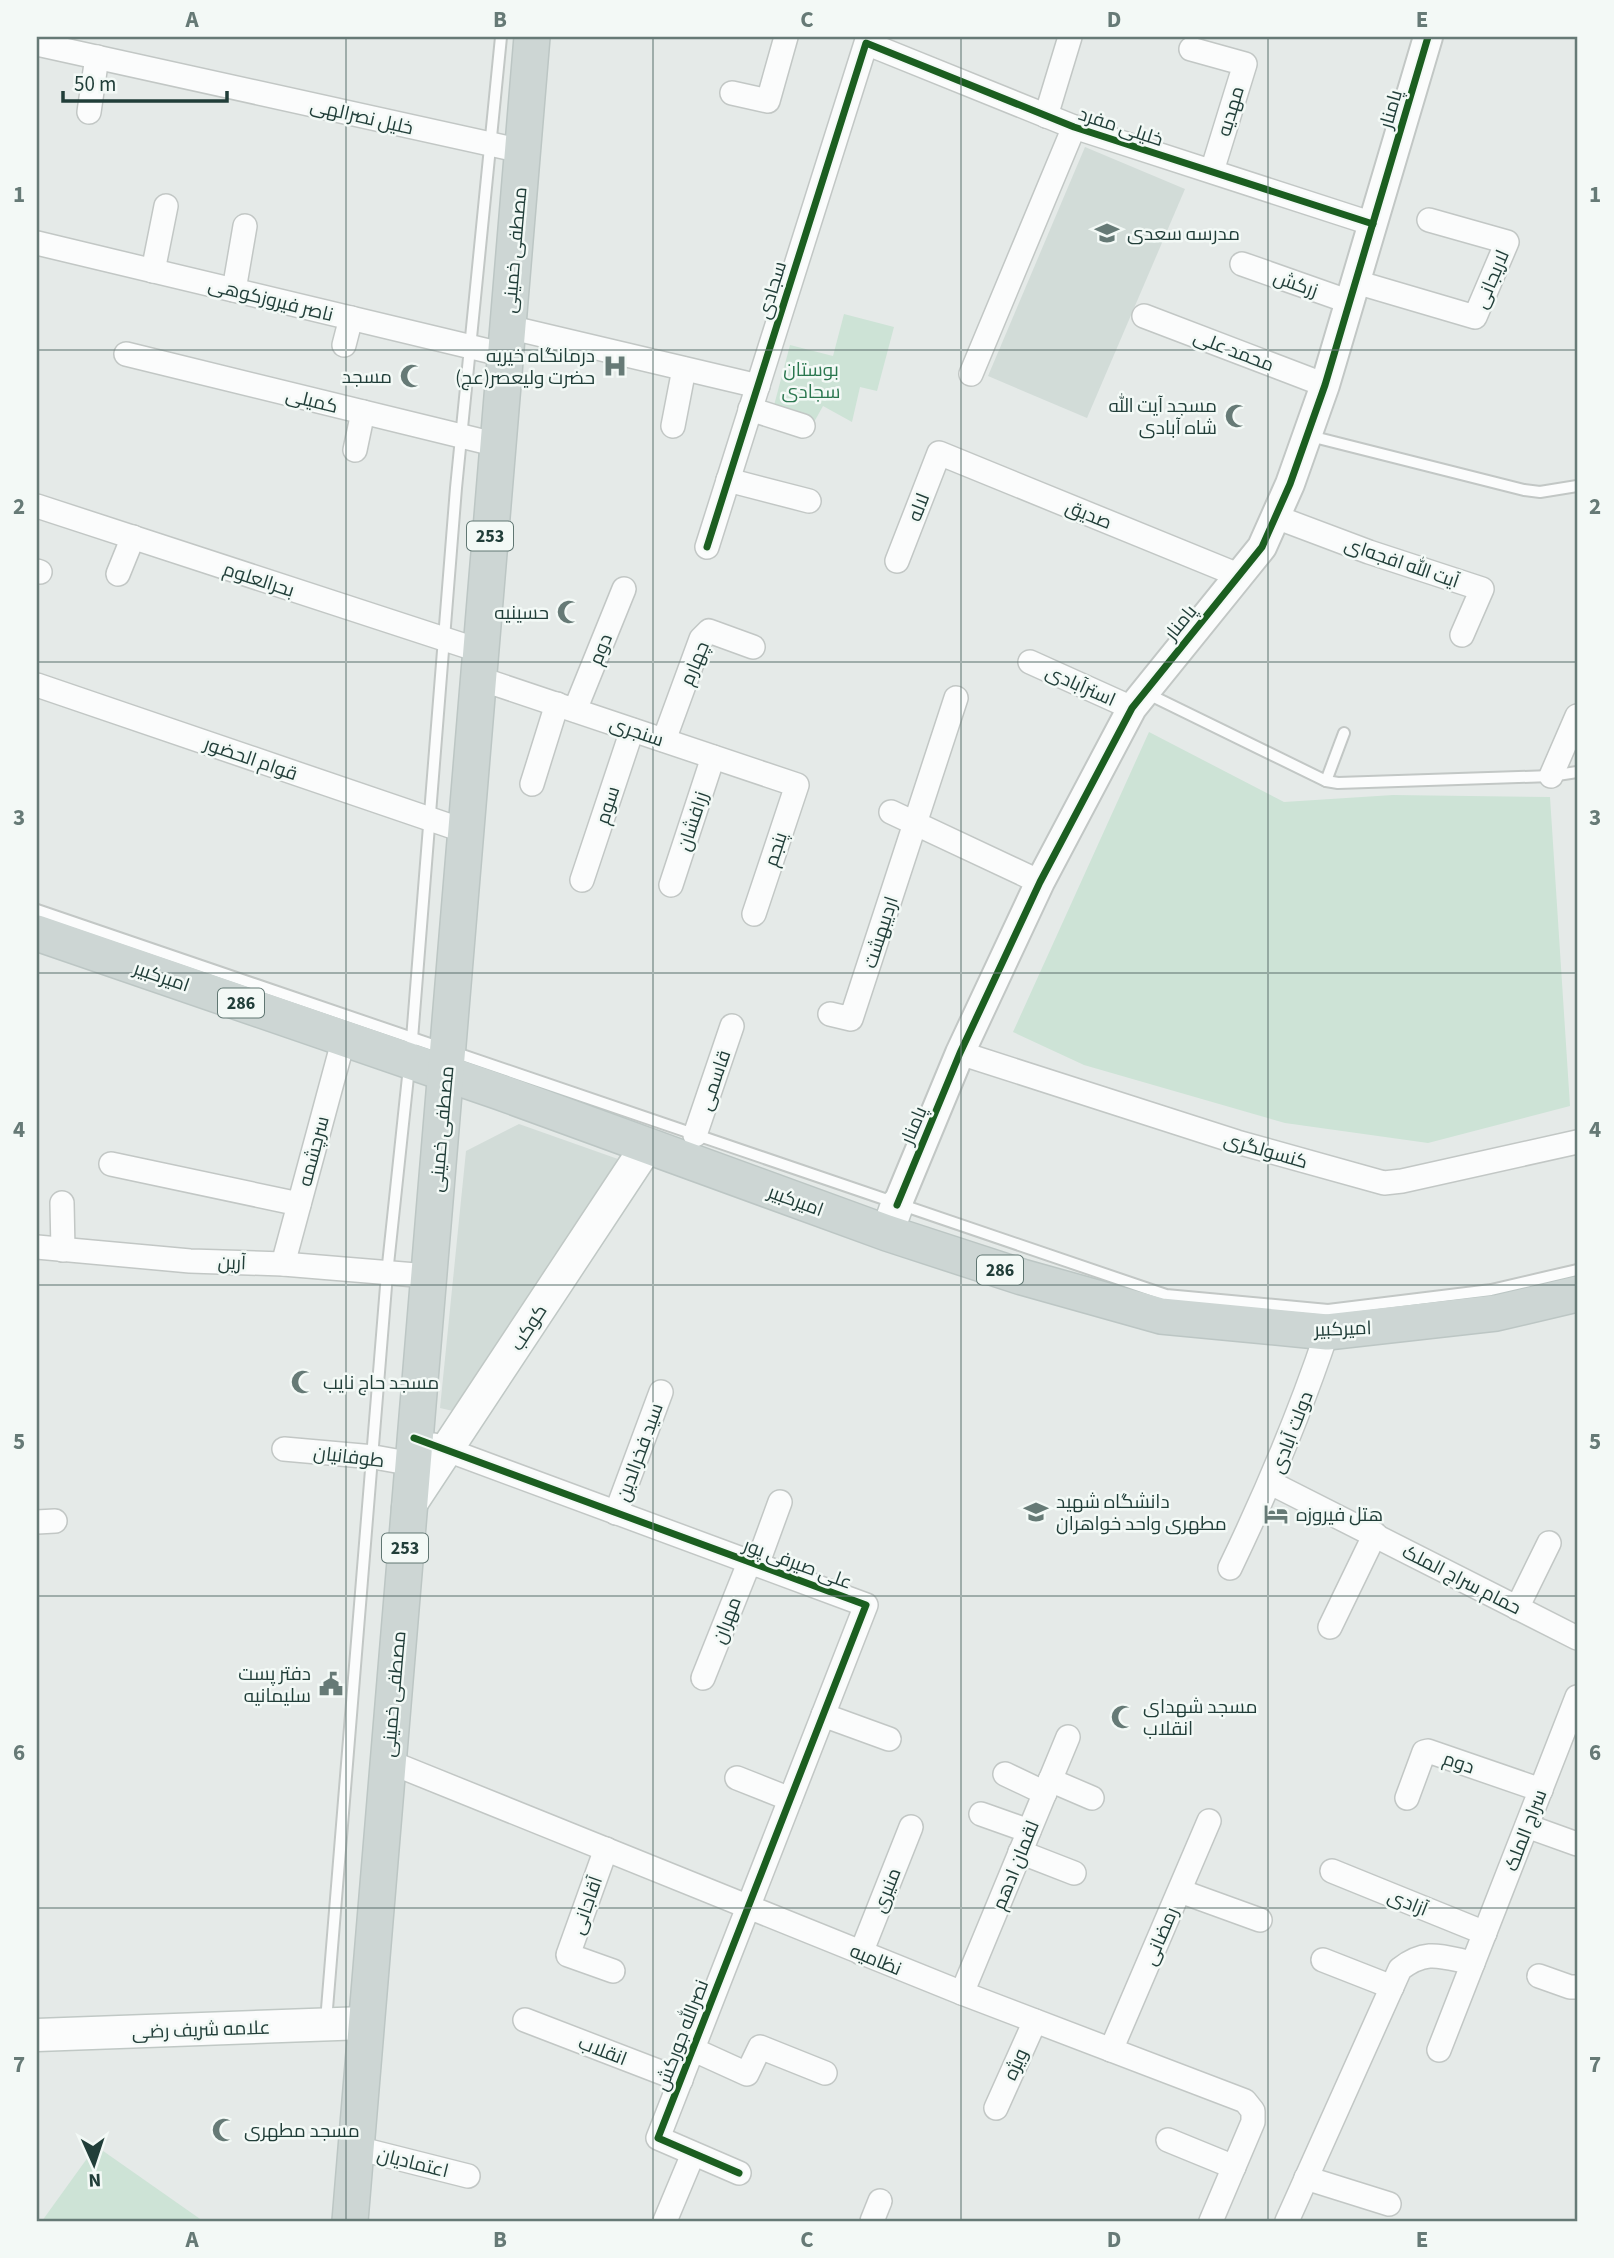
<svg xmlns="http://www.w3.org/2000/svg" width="1614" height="2258" viewBox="0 0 1614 2258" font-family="'Source Sans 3',Cairo,sans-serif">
<rect width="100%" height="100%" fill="#e5eae8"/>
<g fill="#d2dcd8">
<polygon points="1085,147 1185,189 1087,418 988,376"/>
<polygon points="519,1124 618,1159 453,1411 440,1408 466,1151"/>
</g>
<g fill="#cde3d6">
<polygon points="844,314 894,327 877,391 860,387 852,422 823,406 813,424 772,413 790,345 833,356"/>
<polygon points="1149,732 1284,802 1393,795 1550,797 1570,1106 1428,1143 1285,1123 1084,1065 1013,1032"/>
<polygon points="96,2146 203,2221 42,2221"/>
</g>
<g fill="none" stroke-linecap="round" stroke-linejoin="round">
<g stroke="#c2c7c5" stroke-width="14">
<g id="service">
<polyline points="1310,436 1524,490 1540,492 1577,486"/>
<polyline points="1146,693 1326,781 1338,783 1551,776 1577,772"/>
<polyline points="1326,781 1344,733"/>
<polyline points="37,910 1166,1295 1328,1310 1491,1290 1577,1270"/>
<polyline points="326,2021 387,1274 412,1039 456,488 501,37"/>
</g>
</g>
<g stroke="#c2c7c5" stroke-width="26">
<g id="minor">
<polyline points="37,44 522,151"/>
<polyline points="1191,49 1245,64 1212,171"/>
<polyline points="732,93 768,101 786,37"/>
<polyline points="89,112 97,57"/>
<polyline points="1046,116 1070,37"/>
<polyline points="37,243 505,355"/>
<polyline points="1242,264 1350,302"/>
<polyline points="153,271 166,206"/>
<polyline points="1356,282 1475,317 1507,242 1429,220"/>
<polyline points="234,290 245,226"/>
<polyline points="1144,316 1325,385"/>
<polyline points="508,327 758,386"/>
<polyline points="344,345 351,318"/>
<polyline points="126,354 498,445"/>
<polyline points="971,374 1074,127"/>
<polyline points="750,409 803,426"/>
<polyline points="673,426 684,369"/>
<polyline points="355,450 363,412"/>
<polyline points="728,480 809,501"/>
<polyline points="37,506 481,651"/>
<polyline points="1276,517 1369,552 1482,589 1462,635"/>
<polyline points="707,547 866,43 1074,127 1373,224"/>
<polyline points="897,561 939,453 1238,575"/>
<polyline points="37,571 40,572"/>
<polyline points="118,574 133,537"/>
<polyline points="1030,662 1132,708"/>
<polyline points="478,678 797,785 754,914"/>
<polyline points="37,685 465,831"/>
<polyline points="575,710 624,589"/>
<polyline points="664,740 701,639 709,631 753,647"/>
<polyline points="1551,776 1577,716"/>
<polyline points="532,784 557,704"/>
<polyline points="891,812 1040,882"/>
<polyline points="582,880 632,730"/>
<polyline points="671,885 713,757"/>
<polyline points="830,1014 851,1019 956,698"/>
<polyline points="960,1053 1237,1142 1384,1183 1402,1181 1577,1142"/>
<polyline points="695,1135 732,1026"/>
<polyline points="111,1164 299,1204"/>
<polyline points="62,1203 63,1250"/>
<polyline points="37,1247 190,1261 283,1264 428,1276"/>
<polyline points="283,1264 344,1038"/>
<polyline points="434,1445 866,1605 658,2138 739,2173"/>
<polyline points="284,1449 374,1457 413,1464"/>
<polyline points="1271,1483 1577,1638"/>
<polyline points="616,1513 661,1392"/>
<polyline points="37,1522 55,1521"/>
<polyline points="757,1565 780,1502"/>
<path d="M1230,1568C1267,1491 1300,1413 1327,1332"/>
<polyline points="1517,1608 1549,1543"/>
<polyline points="1330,1627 1375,1534"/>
<polyline points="703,1678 749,1563"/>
<polyline points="823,1715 889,1739"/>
<polyline points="387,1761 962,1993 1245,2101 1253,2111 1253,2122 1211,2221"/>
<polyline points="1005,1774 1045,1793"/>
<polyline points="737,1778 790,1799"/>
<polyline points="1050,1780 1092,1798"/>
<polyline points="1407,1798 1424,1752 1428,1751 1541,1790"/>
<polyline points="981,1814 1029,1831"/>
<polyline points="1527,1826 1577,1844"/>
<polyline points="606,1849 568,1955 613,1971"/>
<polyline points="1020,1852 1074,1873"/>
<polyline points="1332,1871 1485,1933"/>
<polyline points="1180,1891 1260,1920"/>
<polyline points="861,1953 911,1827"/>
<polyline points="1323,1960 1392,1987"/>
<polyline points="1539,1976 1570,1987 1577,1987"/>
<polyline points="962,1993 1068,1737"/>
<polyline points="525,2020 681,2080"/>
<polyline points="692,2049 747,2074 760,2047 825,2073"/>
<polyline points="1111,2050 1209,1821"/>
<polyline points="1439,2050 1577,1697"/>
<polyline points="996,2108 1035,2021"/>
<polyline points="1168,2140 1234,2167"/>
<polyline points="357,2148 468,2176"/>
<polyline points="1306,2178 1389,2204"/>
<polyline points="665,2221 693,2154"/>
<polyline points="872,2221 880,2201"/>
<path d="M1287,2221L1400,1969C1427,1948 1442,1957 1473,1963"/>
</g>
</g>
<g stroke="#c2c7c5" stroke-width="32">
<polyline id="tertiary" points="897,1205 960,1053 1040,882 1132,708 1262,547 1290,484 1325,385 1428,37"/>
</g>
<g stroke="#c0c8c5" stroke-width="35">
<g id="secondary">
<polyline points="887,1233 897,1205"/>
<polyline points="408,1508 647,1146"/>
<polyline points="37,2035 365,2023"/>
</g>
</g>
<g stroke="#bcc6c4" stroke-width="38">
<g id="primary">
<polyline points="37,933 500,1092 887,1233 1022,1277 1161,1316 1327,1332 1496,1313 1577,1294"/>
<polyline points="350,2221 532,37"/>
</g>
</g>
<use href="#service" stroke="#fbfcfc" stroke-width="10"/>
<use href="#minor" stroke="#fbfcfc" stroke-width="23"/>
<use href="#tertiary" stroke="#fbfcfc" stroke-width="28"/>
<use href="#secondary" stroke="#fbfcfc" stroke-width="32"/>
<use href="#primary" stroke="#cdd6d4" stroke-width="35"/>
<g stroke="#f3f9f6" stroke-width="11">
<g id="cycleway">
<polyline points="707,547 866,43 1074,127 1373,224"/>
<polyline points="897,1205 960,1053 1040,882 1132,708 1262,547 1290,484 1325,385 1428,37"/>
<polyline points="414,1438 866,1605 658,2138 739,2173"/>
</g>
</g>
<use href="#cycleway" stroke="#1b5e20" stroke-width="7"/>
</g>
<path fill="none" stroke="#667a76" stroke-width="2" stroke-opacity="0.55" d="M346,37V2221M653,37V2221M961,37V2221M1268,37V2221M37,350H1577M37,662H1577M37,973H1577M37,1285H1577M37,1596H1577M37,1908H1577"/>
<defs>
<g id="school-bare" transform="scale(1.89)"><path d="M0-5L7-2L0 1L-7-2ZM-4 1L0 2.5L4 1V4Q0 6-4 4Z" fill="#667a76" stroke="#f3f9f6" stroke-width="2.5" paint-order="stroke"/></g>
<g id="hospital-bare" transform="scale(1.89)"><path d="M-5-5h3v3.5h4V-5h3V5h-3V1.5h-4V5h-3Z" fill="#667a76" stroke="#f3f9f6" stroke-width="2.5" paint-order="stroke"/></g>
<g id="mosque-bare" transform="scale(1.89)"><path d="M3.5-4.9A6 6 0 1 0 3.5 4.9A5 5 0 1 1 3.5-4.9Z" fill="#667a76" stroke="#f3f9f6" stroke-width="2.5" paint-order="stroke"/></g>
<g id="university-bare" transform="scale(1.89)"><path d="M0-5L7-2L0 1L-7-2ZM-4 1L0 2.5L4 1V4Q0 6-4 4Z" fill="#667a76" stroke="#f3f9f6" stroke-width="2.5" paint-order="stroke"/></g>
<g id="hotel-bare" transform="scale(1.89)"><path d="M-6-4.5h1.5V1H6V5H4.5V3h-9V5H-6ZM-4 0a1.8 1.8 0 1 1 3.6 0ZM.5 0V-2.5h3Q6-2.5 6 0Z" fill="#667a76" stroke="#f3f9f6" stroke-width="2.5" paint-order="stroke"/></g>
<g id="civic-bare" transform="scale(1.89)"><path d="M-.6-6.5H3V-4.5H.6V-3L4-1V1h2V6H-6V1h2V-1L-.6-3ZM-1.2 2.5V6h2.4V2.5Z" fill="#667a76" stroke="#f3f9f6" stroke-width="2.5" paint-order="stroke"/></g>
</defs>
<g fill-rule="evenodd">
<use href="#school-bare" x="1107" y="233"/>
<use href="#hospital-bare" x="615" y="366"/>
<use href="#mosque-bare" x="412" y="376"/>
<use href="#mosque-bare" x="1237" y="416"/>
<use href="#mosque-bare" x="569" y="612"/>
<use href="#mosque-bare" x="303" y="1382"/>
<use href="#university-bare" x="1036" y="1512"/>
<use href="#hotel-bare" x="1276" y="1514"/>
<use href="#civic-bare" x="331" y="1684"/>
<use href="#mosque-bare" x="1123" y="1717"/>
<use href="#mosque-bare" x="224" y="2130"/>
</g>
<g text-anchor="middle" stroke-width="5" stroke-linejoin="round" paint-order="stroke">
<g fill="#f3f9f6" stroke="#607672" stroke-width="2">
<rect x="467" y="521.5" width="46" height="29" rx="5"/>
<rect x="218" y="988.5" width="46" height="29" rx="5"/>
<rect x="977" y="1255.5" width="46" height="29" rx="5"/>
<rect x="382" y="1533.5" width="46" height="29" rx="5"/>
</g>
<g font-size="18" font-weight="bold" fill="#213e39">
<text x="490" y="542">253</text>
<text x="241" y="1009">286</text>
<text x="1000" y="1276">286</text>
<text x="405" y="1554">253</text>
</g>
<g font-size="19" fill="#213e39" stroke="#f3f9f6">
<text transform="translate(1390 109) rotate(-74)" y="7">پامنار</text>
<text transform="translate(1230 111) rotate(-73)" y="7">مهدیه</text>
<text transform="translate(362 116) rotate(13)" y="7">خلیل نصرالهی</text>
<text transform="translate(1121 126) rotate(18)" y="7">خلیلی مفرد</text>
<text transform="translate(514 250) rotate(-85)" y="7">مصطفی خمینی</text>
<text transform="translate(1491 279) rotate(-67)" y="7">لاریجانی</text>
<text transform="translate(1296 283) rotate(19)" y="7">زرکش</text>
<text transform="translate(771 290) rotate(-73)" y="7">سجادی</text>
<text transform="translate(271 299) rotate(14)" y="7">ناصر فیروزکوهی</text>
<text transform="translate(1234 350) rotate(21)" y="7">محمد علی</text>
<text transform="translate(312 400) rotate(14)" y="7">کمیلی</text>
<text transform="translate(918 507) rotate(-69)" y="7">لاله</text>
<text transform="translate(1089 514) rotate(22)" y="7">صدیق</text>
<text transform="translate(1402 562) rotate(19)" y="7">آیت الله افجه‌ای</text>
<text transform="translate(259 579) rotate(18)" y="7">بحرالعلوم</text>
<text transform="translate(1180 622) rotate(-51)" y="7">پامنار</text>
<text transform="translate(600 649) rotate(-68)" y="7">دوم</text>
<text transform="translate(694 663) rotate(-67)" y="7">چهارم</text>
<text transform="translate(1081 685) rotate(24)" y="7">استرآبادی</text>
<text transform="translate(637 731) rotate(19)" y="7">سنجری</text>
<text transform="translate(251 758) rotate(19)" y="7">قوام الحضور</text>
<text transform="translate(607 805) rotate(-72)" y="7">سوم</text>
<text transform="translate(692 821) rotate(-72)" y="7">زرافشان</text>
<text transform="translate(775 849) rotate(-72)" y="7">پنجم</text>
<text transform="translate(880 932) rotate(-72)" y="7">اردیبهشت</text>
<text transform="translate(162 976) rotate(19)" y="7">امیرکبیر</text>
<text transform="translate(714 1080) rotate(-71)" y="7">قاسمی</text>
<text transform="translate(913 1125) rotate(-67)" y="7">پامنار</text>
<text transform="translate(441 1129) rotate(-85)" y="7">مصطفی خمینی</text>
<text transform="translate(1266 1150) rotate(16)" y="7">کنسولگری</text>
<text transform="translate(313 1151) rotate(-75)" y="7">سرچشمه</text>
<text transform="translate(796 1200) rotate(20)" y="7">امیرکبیر</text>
<text transform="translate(232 1262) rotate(2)" y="7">آرین</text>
<text transform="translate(528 1327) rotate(-57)" y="7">کوکب</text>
<text transform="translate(1343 1328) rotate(-2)" y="7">امیرکبیر</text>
<text transform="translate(1291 1432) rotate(-69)" y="7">دولت آبادی</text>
<text transform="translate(639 1452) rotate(-70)" y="7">سید فخرالدین</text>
<text transform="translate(349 1456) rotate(7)" y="7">طوفانیان</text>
<text transform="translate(798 1563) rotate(20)" y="7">علی صیرفی پور</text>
<text transform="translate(1462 1579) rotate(27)" y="7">حمام سراج الملک</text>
<text transform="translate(726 1620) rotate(-69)" y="7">مهران</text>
<text transform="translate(393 1694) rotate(-85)" y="7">مصطفی خمینی</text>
<text transform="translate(1459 1762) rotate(19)" y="7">دوم</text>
<text transform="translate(1525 1830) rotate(-69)" y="7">سراج الملک</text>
<text transform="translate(1015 1865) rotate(-68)" y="7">لقمان ادهم</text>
<text transform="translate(886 1890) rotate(-68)" y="7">منیری</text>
<text transform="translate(1408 1902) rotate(22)" y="7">آزادی</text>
<text transform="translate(586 1905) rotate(-71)" y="7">آقاجانی</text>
<text transform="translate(1160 1936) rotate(-67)" y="7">رمضانی</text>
<text transform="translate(876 1959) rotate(22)" y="7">نظامیه</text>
<text transform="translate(201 2029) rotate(-2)" y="7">علامه شریف رضی</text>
<text transform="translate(681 2035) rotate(-69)" y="7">نصرالله جورکش</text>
<text transform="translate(603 2050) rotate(21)" y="7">انقلاب</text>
<text transform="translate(1015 2064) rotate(-66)" y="7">ویژه</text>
<text transform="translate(413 2162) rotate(14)" y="7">اعتمادیان</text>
</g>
<g font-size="19" fill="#213e39" stroke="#f3f9f6" text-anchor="start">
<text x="1127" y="240">مدرسه سعدی</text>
<text x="595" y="362" text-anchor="end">درمانگاه خیریه<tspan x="595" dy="22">حضرت ولیعصر(عج)</tspan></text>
<text x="392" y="383" text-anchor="end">مسجد</text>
<text x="1217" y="412" text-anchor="end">مسجد آیت الله<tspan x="1217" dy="22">شاه آبادی</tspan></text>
<text x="549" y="619" text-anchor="end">حسینیه</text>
<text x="323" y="1389">مسجد حاج نایب</text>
<text x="1056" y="1508">دانشگاه شهید<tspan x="1056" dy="22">مطهری واحد خواهران</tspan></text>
<text x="1296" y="1521">هتل فیروزه</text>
<text x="311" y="1680" text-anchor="end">دفتر پست<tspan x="311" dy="22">سلیمانیه</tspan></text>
<text x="1143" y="1713">مسجد شهدای<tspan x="1143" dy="22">انقلاب</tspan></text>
<text x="244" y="2137">مسجد مطهری</text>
</g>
<g font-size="19" fill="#2a774f" stroke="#f3f9f6">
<text x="811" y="376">بوستان<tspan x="811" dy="22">سجادی</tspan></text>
</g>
</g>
<rect width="1614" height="2258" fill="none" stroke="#f3f9f6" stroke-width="77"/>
<g transform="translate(94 2164) rotate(177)" stroke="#f3f9f6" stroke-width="5" paint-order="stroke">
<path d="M0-5L12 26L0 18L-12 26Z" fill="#213e39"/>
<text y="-10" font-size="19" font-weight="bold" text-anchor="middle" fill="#213e39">N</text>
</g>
<path d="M63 91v10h164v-10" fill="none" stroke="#213e39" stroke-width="3.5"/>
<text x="74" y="91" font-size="21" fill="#213e39" stroke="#f3f9f6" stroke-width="5" paint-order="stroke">50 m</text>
<rect x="38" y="38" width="1538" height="2182" fill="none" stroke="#667a76" stroke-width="2.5"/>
<g font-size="23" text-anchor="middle" font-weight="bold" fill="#667a76">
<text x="192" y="27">A</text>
<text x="500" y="27">B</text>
<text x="807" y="27">C</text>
<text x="1114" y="27">D</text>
<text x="1422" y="27">E</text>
<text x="19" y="202">1</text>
<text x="1595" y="202">1</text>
<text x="19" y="514">2</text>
<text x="1595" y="514">2</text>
<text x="19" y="825">3</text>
<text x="1595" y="825">3</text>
<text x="19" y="1137">4</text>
<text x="1595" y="1137">4</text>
<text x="19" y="1449">5</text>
<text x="1595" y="1449">5</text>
<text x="19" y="1760">6</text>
<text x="1595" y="1760">6</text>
<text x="19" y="2072">7</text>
<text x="1595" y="2072">7</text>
<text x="192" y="2247">A</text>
<text x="500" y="2247">B</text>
<text x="807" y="2247">C</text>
<text x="1114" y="2247">D</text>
<text x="1422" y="2247">E</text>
</g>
</svg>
